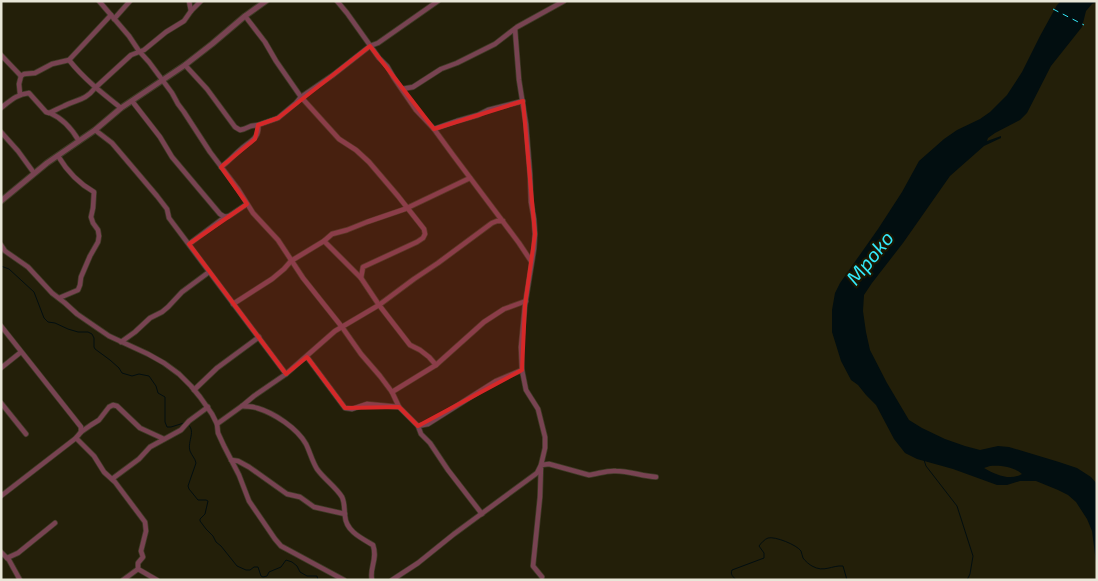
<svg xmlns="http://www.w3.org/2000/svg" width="1098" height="581" viewBox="0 0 1098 581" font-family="'Exo 2',sans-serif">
<rect width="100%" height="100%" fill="#231f09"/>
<path fill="#020e10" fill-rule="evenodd" d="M1061,1L1097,2L1092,4L1086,11L1082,27L1051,66L1027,113L1020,120L995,133L988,138L987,141L1001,136V138L984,146L950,176L903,243L872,283L864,295L863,311L866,332L870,350L887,383L909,420L922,428L945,439L965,446L980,450L998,446L1009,447L1059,462L1077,468L1091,477L1097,484V570L1092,531L1087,519L1076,502L1068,495L1058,490L1036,481H1020L1007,485H997L953,469L917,459L905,453L894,439L876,405L866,395L858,385L851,380L841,361L832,332V310L835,293L840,283L878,229L902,192L919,161L944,139L957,130L980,119L990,112L1007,95L1022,72L1040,36L1057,5ZM990,466C1001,465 1014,467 1022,474C1010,481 996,475 984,468Z"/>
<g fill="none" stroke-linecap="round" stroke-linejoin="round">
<g stroke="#020e10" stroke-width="1">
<polyline points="1,266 9,269 34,292 44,318 48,322 55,323 68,329 78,332 88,332 92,334 94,338 94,347 95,349 110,360 119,368 122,373 132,376 139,374 149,376 156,386 158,393 165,397 165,422 167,427 171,427 184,423"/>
<path d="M187,424C197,430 187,441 190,451C192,456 195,458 196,463L188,486L189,489L198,500H206L208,501L205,514L200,519V521L206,529L213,536L216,542L221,546L237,566L246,570H250L254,567H258L261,576L263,577L267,576L269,572L281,567L286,560L292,562L297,566L300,572L307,576H317L318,580"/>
<polyline points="924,460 926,466 957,506 973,556 970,574 967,580"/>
<path d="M736,580C733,576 730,575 732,570L764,558V553L759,546C761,543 765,539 768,538C775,536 797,545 801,551C802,553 802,556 803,558C805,561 810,565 812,566C824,573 832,565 843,566L847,580"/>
</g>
<polyline stroke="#34e9f9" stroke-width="1" stroke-dasharray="6 5" stroke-linecap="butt" points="1053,9 1084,25"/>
<g stroke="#3f3b26" stroke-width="6">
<g id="minor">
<polyline points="99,1 129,36 139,51 149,62 172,93 178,104 184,112 210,152 238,189 253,213 278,240 303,278 342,327 361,354 380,376 392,392 399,407 418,426 421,434 430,443 448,470 482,514"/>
<polyline points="189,1 191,11"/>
<polyline points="337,1 347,13 379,58 387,66 394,78 416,110 434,129 453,155 519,243 531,261"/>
<polyline points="245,16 265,42 276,61 301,97 339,139 356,150 369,162 398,196 424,229 425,234 423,238 417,242 363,267 361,278"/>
<polyline points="114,19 130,1"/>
<polyline points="1,55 21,76"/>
<path d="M69,60C84,79 102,93 121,108"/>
<polyline points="185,65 207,89 235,127 240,130 244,129 251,126 258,125 278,118 296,103 301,97 333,75 370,46 378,43 438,1"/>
<polyline points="402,89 413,87 441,69 457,63 495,44 517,27 564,1"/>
<polyline points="20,94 19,84 21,76 24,74 35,73 52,64 69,60 111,15"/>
<polyline points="132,101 160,137 172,157 220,214 225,217 229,216 247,204"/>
<path d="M1,108C10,101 17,94 29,93L46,112L49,113C54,111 59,108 64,106C77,99 85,101 95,88L131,55L144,50L166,32L184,21L191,11L201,1"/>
<path d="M50,113C64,119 72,129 79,141"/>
<polyline points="434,129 457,121 478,115 488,110 523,101"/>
<polyline points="95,130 112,143 157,196 167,209 169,218 286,374"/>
<polyline points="1,132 18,151 34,173"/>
<path d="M58,156C67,171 78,183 94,192L93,208L91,217L93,223L98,230L99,236L98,242L90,256L81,277L80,285L78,290L59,298"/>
<path d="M221,167C228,162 233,156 240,150C248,142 260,139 258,125"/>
<polyline points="324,241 361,278 379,305 410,345 420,350 429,357 436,365"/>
<polyline points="189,244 225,217"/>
<polyline points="1,245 5,251 28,267 52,293 65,303 77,314 109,336 148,354 164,363 179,374 191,386 200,397 212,414 217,424 218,433 224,446 239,475 249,501 275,539 281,546 344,580"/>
<polyline points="233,304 272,279 284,269 291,261 324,241 332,234 347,230 367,222 405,209 470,178"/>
<polyline points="1,326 81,427 81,432 76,438 1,496"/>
<polyline points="121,342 135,332 150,318 162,312 168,307 182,292 209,272"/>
<polyline points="307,357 345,408 352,409 367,404 399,407"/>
<polyline points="1,368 21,352"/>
<polyline points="194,390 217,368 259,337"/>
<polyline points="392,392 436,365 484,322 504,309 526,301"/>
<polyline points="1,403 26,434"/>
<path d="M242,406C247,407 252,406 257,408C274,413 297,428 306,444C310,452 312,461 317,469C324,479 336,487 342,497C345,503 344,510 345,516C346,531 361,538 373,545C378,560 369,568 372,580"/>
<polyline points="217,424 242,406 254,396 286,374 335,331 379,305 414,279 438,263 492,223 497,221 503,221"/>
<polyline points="418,426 428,424 496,381 522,370"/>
<polyline points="81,432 91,425 99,420 109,407 113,405 117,406 140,428 164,439"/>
<polyline points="76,438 94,456 104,472 115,482 145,522 146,531 141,551 143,557 138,563 138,569 123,580"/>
<polyline points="231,460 238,461 249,467 287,494 300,497 314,507 345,514"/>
<polyline points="112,479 139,459 150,447 181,430 189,421 208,407"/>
<polyline points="1,552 9,560 20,580"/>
<polyline points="7,558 18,553 55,523"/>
<polyline points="138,569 157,580"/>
<path d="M542,577L533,566L540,497L541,465L549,464L589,475C598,474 607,470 616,471C629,471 642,476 656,477"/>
<polyline points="392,580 418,563 454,534 537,473 541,465 545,448 545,437 538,409 526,390 522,370 521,347 525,305 534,249 535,234 534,219 531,202 530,174 526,124 519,80 515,29"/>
</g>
</g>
<g stroke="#3f3b26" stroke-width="7">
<polyline id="tertiary" points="1,201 47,163 95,130 121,108 185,65 212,44 245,16 266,1"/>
</g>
<use href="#minor" stroke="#784352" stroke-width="4.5"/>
<use href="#tertiary" stroke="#784352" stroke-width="5"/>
</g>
<path fill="#d62828" fill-opacity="0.2" stroke="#d62828" stroke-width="4" stroke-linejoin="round" d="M370,46L434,129L523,101L535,234L525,305L522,370L418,426L399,407L345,408L307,357L286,374L189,244L247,204L221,167L255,139L258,125L278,118Z"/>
<g text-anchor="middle" stroke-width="4.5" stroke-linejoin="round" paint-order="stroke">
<g font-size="20" font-style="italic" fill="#34e9f9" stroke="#1a1602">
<text transform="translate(870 258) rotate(-51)" y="7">Mpoko</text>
</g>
</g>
<rect width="1098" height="581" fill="none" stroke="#e8e6d8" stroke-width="5"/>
</svg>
